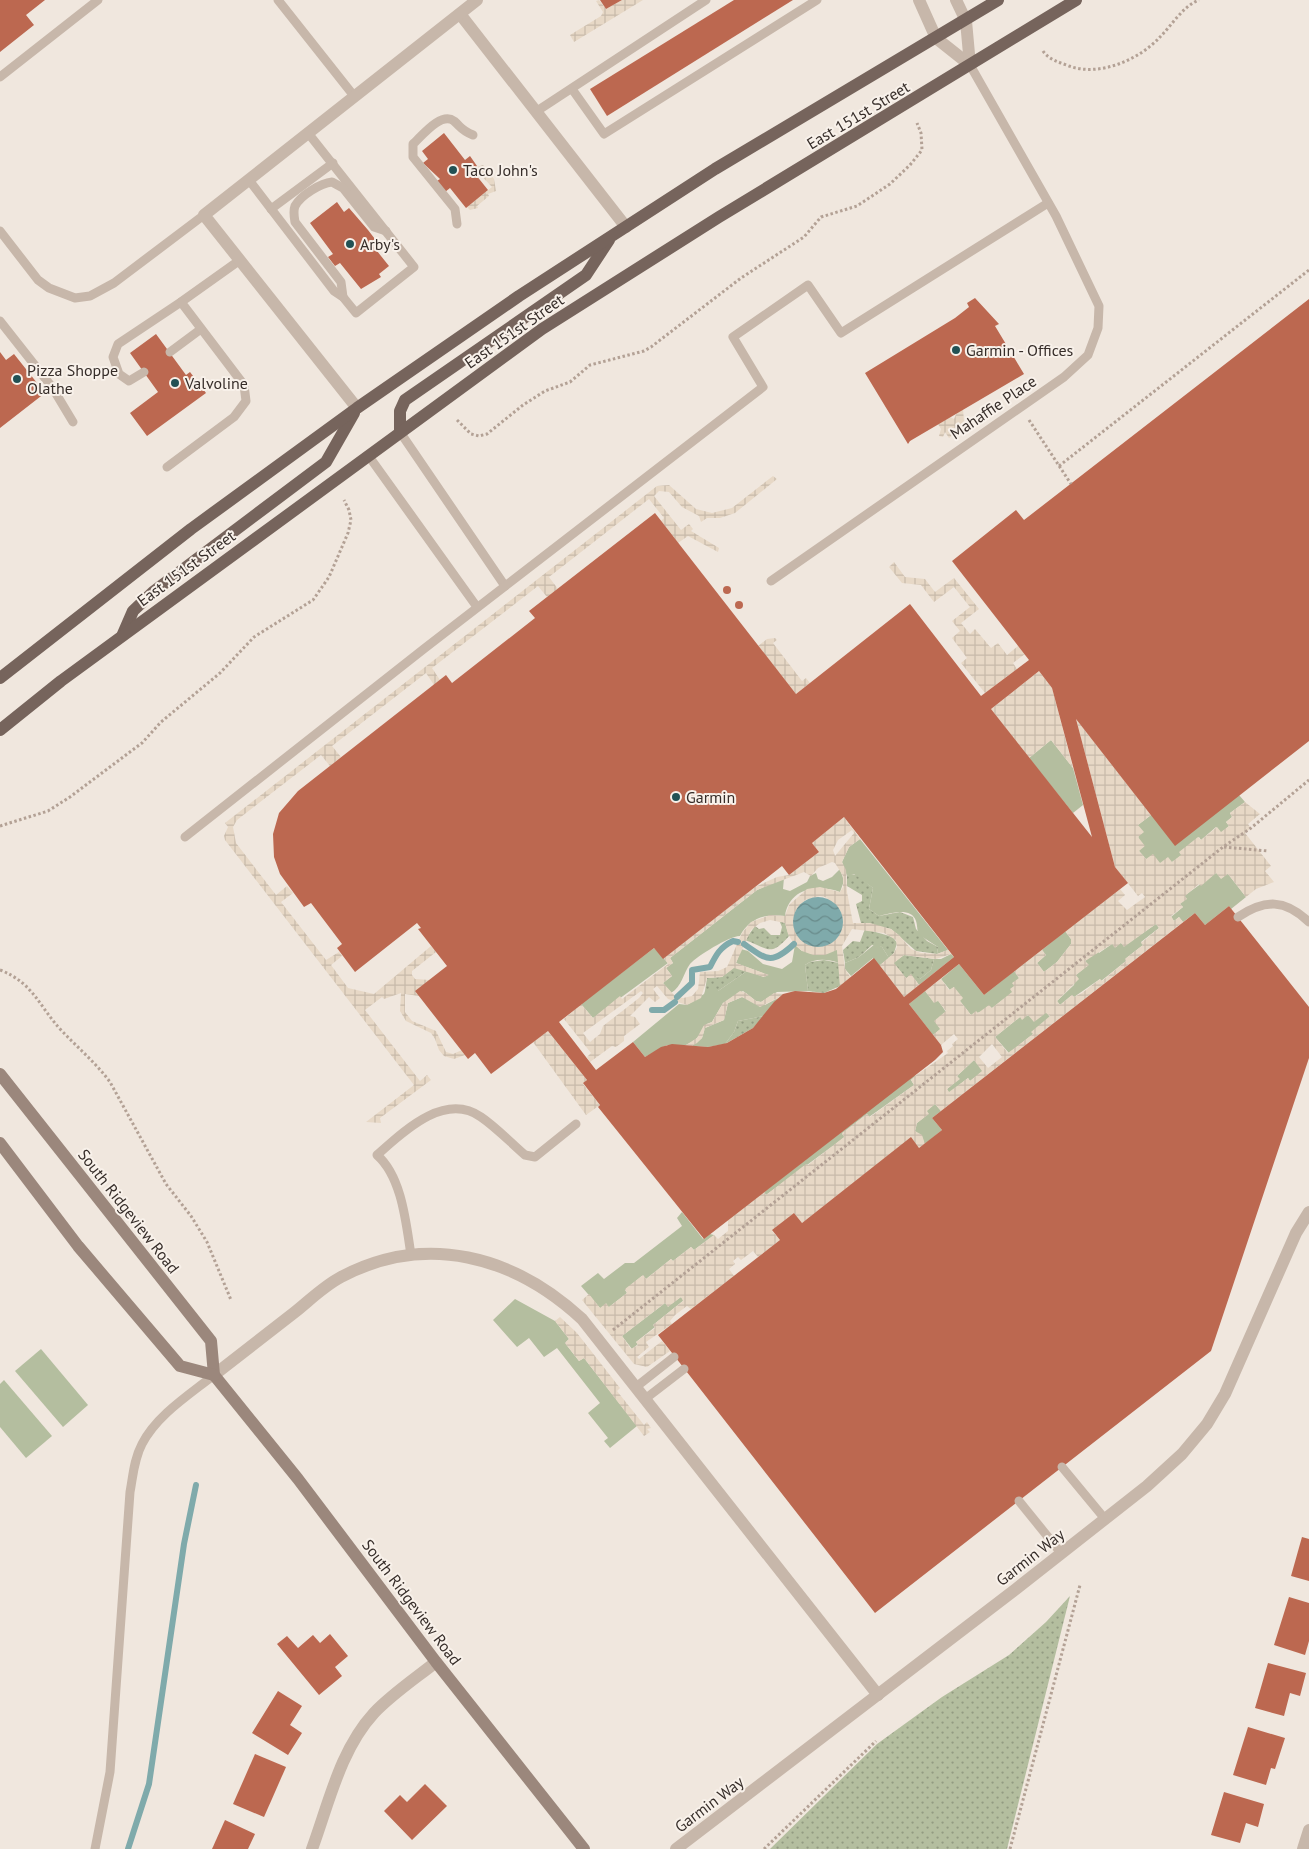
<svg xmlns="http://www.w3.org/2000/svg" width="1309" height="1849" viewBox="0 0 1309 1849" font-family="'PT Sans',sans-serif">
<defs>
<pattern id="grass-dots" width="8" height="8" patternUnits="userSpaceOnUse" patternTransform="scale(1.25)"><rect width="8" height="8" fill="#b4be9f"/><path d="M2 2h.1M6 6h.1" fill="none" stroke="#939b82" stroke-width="1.8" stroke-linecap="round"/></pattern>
<pattern id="plaza-grid" width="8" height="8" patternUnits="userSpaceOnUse" patternTransform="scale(1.25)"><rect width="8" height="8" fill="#e7d8c6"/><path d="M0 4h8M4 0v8" fill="none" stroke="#c7baaa"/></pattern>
<pattern id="water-waves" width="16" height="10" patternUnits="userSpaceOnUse" patternTransform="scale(1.25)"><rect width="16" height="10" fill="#7faaab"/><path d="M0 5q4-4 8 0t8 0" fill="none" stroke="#698b8b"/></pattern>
</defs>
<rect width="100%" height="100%" fill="#f0e7de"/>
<g fill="url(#grass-dots)">
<polygon points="850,874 857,875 873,888 869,909 879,916 900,912 913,917 916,929 927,941 938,947 937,954 916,951 891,929 861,923 856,904 862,901 862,895 847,886 847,876"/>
<path d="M779,920L785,923L789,936C770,958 768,948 745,940L755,926L759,929L764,928L771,935H780L782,927Z"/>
<polygon points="865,929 893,937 897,943 894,953 889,958 882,947 872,945 859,957 845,963 843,950 853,941 860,942"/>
<polygon points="904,955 934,959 931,970 920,979 906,978 893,963"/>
<polygon points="824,960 839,963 840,986 824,993 808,991 805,965 810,962"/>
<polygon points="734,967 747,971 718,991 705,991 707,978 722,977"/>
<polygon points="764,1016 753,1028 725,1044 734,1032 738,1021"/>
<polygon points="1070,1596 1007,1849 770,1849 877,1744 942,1697 1009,1655 1046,1622"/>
</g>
<g fill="#b4be9f">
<polygon points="1051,740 1073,768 1083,805 1073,813 1029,758"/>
<polygon points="1239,795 1245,802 1230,813 1232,817 1226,822 1229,826 1221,833 1216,827 1201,840 1199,837 1180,852 1182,855 1172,862 1160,863 1146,859 1139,851 1138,825 1151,815"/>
<path d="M860,839L948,950L937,954L938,947L921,936C916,931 918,927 916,921C911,906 889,914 879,916L869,909L873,888L854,874L847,876L842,862L849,847Z"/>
<path d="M840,869L844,881L840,892C818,884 789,888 785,916C767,913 749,918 740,936C731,935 697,956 690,964C683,974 682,986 671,993L663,983L672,976L666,968L673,963L670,958L757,890L784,878L783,889L790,891L807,882L810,876L816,873L818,879L823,881L832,877Z"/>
<polygon points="1216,873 1228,874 1246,897 1231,909 1229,906 1205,925 1195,913 1183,922 1179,917 1174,921 1171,917 1183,907 1180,904 1184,896"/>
<polygon points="1156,924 1159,928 1141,942 1143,945 1125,959 1126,961 1101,981 1100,979 1074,997 1072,995 1060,1005 1057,1001 1074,985 1076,975 1088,965 1085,961 1098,951 1099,953 1112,944 1121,943 1124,946"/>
<polygon points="1065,931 1071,939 1071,944 1057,962 1044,972 1037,963 1046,955 1042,950"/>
<polygon points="875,944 882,947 889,958 879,966 873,958 851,976 845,969 845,963 859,957"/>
<path d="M795,945L802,951L837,949L839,963C827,959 815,958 805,965L808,991L777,992L761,1002L756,1001L743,991L723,1003L712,1022L707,1024L697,1038L692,1042L686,1045H667L645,1057L633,1042L679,1004L687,1005L704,994L705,991H718L747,971L764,977L768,975L736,963L741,949L748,951L763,964L782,969L792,962Z"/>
<polygon points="654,948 668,963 593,1018 581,1004"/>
<polygon points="951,954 954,957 919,985 911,974 920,979 931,970 934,959 941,959"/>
<polygon points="959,964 984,995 1014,971 1019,978 1013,992 992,1008 971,1015 960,1001 954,987 950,990 941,979"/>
<polygon points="925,991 934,1002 938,1000 946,1012 941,1029 933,1035 909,1004"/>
<polygon points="742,997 765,1005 778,998 764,1016 738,1021 734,1032 725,1044 708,1047 692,1046 702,1038 705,1028 724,1020 728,1003"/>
<polygon points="1046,1012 1050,1017 1033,1034 1009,1053 995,1037 1020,1017"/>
<polygon points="974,1060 983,1071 970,1081 968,1078 949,1093 947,1089 959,1079 957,1076"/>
<polygon points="914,1075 916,1076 911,1080 914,1085 869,1117 867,1114 842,1134 845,1137 766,1195 764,1192"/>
<polygon points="935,1104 941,1111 932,1118 942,1130 925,1144 915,1131 917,1123 928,1114 926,1111"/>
<polygon points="682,1212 703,1239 710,1234 714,1235 694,1250 691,1247 673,1261 671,1259 646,1279 643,1275 625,1290 627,1293 609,1307 600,1308 581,1286 598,1273 604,1279 625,1263 634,1263 682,1226 677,1218"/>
<polygon points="681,1297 684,1300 653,1325 655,1327 636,1342 638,1344 632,1349 622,1336 665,1303 668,1306"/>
<polygon points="515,1299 555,1321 569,1339 565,1343 579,1361 584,1358 637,1426 610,1448 604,1441 608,1438 588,1413 600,1403 557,1348 544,1357 529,1338 517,1347 493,1320"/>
<polygon points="41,1349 88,1405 63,1427 15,1371"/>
<polygon points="4,1380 52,1436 26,1458 0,1427 0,1384"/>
</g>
<g fill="url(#plaza-grid)" fill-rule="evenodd">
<polygon points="599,0 606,9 622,0 643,0 574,42 570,35 601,16 603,12 596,1"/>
<polygon points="483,165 494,179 496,191 488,194 489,196 477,206 478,208 470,210 467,207 492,187 474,168"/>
<polygon points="963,409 964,421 958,427 950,429 954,434 949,438 945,432 943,437 939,436 941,429 938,424 950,417 954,419 957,412"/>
<polygon points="773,476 777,479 735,513 720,518 707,518 701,522 699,516 682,507 669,492 659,491 654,496 681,530 689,524 693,529 691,531 719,548 718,552 688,536 678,543 661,521 664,518 649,499 549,577 558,589 547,597 538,586 432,668 440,680 434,685 426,673 332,746 341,757 330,766 321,755 237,820 233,827 236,843 276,895 287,886 293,893 281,902 326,960 339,952 342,956 331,965 348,988 374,994 431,946 436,952 412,971 412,975 415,979 430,980 419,996 405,994 405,1012 412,1021 436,1031 446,1052 453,1054 462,1050 465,1055 454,1059 444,1056 439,1050 435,1039 431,1033 406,1021 400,1011 401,993 384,999 382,997 365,1010 420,1081 427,1075 431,1080 380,1118 381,1123 366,1122 414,1085 225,840 224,836 228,827 225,823 657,486 669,485 696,509 712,513 732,508"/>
<polygon points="894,562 905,577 925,579 935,592 954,578 979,609 961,623 970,634 975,629 991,648 998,643 1007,655 1018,646 1025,654 1013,663 1017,669 985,693 961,663 967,658 952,638 960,631 952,621 970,607 954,587 934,602 921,585 902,583 889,567"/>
<polygon points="775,638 777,640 773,643 802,681 806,678 810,683 796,694 758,646 767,639"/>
<polygon points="1039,671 1052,688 1073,768 1051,740 1029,758 991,709"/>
<path d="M1076,719L1151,815L1138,825L1144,832L1138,837L1145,846L1139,851L1146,859L1153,854L1160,863L1168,857L1172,862L1181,855L1179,852L1198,837L1201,840L1217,827L1221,832L1229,826L1226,822L1232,817L1230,813L1245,802L1260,814L1248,824L1251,828L1245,833L1271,866L1265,871L1274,882L1256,889L1246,897L1228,874L1221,879L1216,873L1201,886L1199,884L1185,896L1187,899L1180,904L1183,907L1171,916L1174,921L1179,917L1183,922L941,1111L935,1104L927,1111L929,1114L917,1123L915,1131L922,1135L925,1144L919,1148L911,1138L802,1223L794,1213L772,1231L780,1240L758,1257L753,1251L741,1260L738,1257L733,1261L735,1264L729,1269L734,1276L691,1309L687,1306L675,1315L670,1321L672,1324L646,1342L649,1347L637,1357L639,1359L662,1341L670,1351L647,1367L634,1364L582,1300L589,1294L600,1308L606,1303L609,1307L627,1293L625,1289L643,1275L646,1279L671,1259L673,1261L691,1247L694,1250L714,1235L718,1239L728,1231V1220L764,1192L766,1195L806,1164L808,1165L844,1137L842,1133L867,1114L870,1117L914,1085L911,1080L915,1076L948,1053L947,1051L953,1046L952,1044L958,1039L954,1034L941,1045L933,1035L940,1029L934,1021L946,1011L938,1001L934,1003L925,991L941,979L949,990L954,987L963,998L960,1001L971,1015L976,1011L978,1013L989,1005L992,1008L1012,992L1010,989L1014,986L1012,983L1019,978L1014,971L1042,950L1046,955L1037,963L1044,972L1057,962L1071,944V939L1065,931L1120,889L1125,895L1118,901L1127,910L1145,897L1142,893L1138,896L1115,867ZM1156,924L1159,928L1141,943L1143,945L1125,959L1126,961L1102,981L1100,979L1082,993L1074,997L1072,995L1060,1005L1057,1001L1079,979L1076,975L1089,965L1085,961L1112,944L1115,948L1121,943L1124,947ZM1046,1013L1050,1016L1031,1032L1033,1034L1008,1053L995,1037L1020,1017L1022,1020L1028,1015L1034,1022ZM992,1044L1002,1057L988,1068L979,1057ZM974,1060L982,1071L970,1081L968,1078L949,1092L947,1089L960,1079L957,1076ZM681,1297L683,1301L653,1325L655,1328L636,1342L638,1345L631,1349L622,1336L665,1303L668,1307Z"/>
<path d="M844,817L860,839L849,847L842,862L846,870L847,892L853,923H870L891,929L899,935L911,949L921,953L937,954L948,950L951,954L936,959L904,955L894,963L906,978L911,974L919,985L904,997L879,966L894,953L897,947L896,940L884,933L852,929L842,946L845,969L851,978L840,986L837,950L825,955H813L802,951L794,944L788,934L785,923L770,920L760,923L751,930L736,963L769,975L764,977L734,968L722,977L707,978L701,998L687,1005L668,999L657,986L653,989L660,998L655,1002L649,997L630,1016L635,1017L640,1024L624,1036V1041L616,1047L612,1046L590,1062L587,1057L591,1053L564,1019L581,1004L593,1018L620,996L622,999L668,964L664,958L755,887L777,877L789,875L819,852L812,843ZM852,830L854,833L835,856L833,850L838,840ZM832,862L835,863L843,876V887L840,892L820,887L807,889L789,905L785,916L770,915L751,922L742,933L727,967L718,971L700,972L698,989L692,996L683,998L675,996L663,983L672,976L666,968L673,963L670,958L757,890L804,872L811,876L818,868ZM820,896L828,898L795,912L805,900ZM641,991L643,993L639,998L603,1026L600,1034L590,1042L583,1033Z"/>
<polygon points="740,991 746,993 756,1001 761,1002 774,993 785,994 760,1007 742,997 728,1003 724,1020 705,1028 702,1038 697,1043 692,1046 686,1045 697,1038 704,1025 712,1022 723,1003"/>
<polygon points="548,1031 587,1080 583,1084 600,1105 586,1115 533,1042"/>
<polygon points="560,1317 577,1333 620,1388 617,1391 644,1425 647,1422 651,1428 647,1429 650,1432 644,1436 584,1358 579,1361 565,1343 569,1339 555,1321"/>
</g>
<circle fill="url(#water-waves)" cx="818" cy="922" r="25"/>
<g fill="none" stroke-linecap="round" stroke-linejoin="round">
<g stroke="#7faaab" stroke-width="6">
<path d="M744,944C767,960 772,965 794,944"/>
<path d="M677,997L692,983V970L710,967C716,955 720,947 733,941L738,942"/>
<polyline points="652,1010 664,1010 675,1002"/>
<polyline points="128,1849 149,1784 184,1544 196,1485"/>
</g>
</g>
<g fill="#bc6850" fill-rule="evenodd">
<polygon points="0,0 45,0 26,15 34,25 0,52"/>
<polygon points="600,0 622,0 606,9"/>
<polygon points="734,0 793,0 607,116 590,89"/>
<polygon points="444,133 465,160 470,156 477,166 472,170 488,190 466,208 450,188 445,192 437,181 440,179 423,163 428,159 422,151"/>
<polygon points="337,202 344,212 349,208 368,230 378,243 373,246 389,266 379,274 381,277 361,289 340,263 335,266 328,257 333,254 310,223"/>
<polygon points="975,298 999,324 995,326 1024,374 910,441 908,444 865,373 955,318 969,307 967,303"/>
<path d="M1309,299V741L1175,846L1076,719L1115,867L1128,883L984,995L959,964L909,1004L941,1045L943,1052L935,1060L704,1239L598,1107L600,1105L583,1083L587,1080L548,1031L491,1074L475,1053L468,1059L415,991L447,966L418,929L421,928L417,923L355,972L337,948L342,944L311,903L304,907L280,874L274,857L273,834L279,813L298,791L446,675L452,683L535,618L529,611L655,513L796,694L910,604L981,696L1029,660L952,561L1016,510L1024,520ZM1039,671L1052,688L1092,837L991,709ZM844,817L954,957L904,997L874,958L836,989L824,993L795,991L783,994L774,1002L753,1028L727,1043L708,1047L672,1044L661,1047L645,1057L633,1042L596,1070L559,1022L654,948L663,959L782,866L789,875L819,852L812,843Z"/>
<polygon points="156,334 186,375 190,372 206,393 147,436 130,413 158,392 130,353"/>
<polygon points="0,352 6,360 14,354 45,393 0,428"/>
<circle cx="727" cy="590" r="4"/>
<circle cx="739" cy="605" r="4"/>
<polygon points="1229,906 1309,1007 1309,1058 1211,1351 875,1613 658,1335 780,1240 772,1230 794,1213 802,1223 911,1137 919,1148 942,1130 932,1118 1195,913 1205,925"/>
<polygon points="1302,1537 1309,1539 1309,1581 1291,1576"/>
<polygon points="1289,1597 1309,1603 1309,1641 1305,1655 1274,1645"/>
<polygon points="330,1634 348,1656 335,1667 342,1676 319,1695 277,1644 287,1636 298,1648 313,1635 320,1643"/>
<polygon points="1268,1663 1306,1673 1300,1696 1290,1693 1284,1716 1255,1708"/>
<polygon points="278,1691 302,1706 290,1725 302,1733 288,1755 252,1733"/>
<polygon points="1248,1727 1285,1738 1275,1769 1271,1768 1266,1785 1233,1775"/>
<polygon points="255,1754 286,1767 264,1817 233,1804"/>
<polygon points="425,1784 447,1806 412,1840 384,1811 400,1795 407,1802"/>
<polygon points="1224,1792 1264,1804 1258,1827 1246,1823 1240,1843 1211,1835"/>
<polygon points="225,1820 255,1834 248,1849 212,1849"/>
</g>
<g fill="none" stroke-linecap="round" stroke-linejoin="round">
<g stroke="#b3a195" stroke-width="3" stroke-dasharray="2.5 2.5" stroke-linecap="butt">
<path d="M1043,51C1049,60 1059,62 1069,66C1099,77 1139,60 1160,37C1172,25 1183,6 1199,0"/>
<polyline points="457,420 471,434 479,436 487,434 523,405 545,391 570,382 590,365 644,351 651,347 741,278 804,237 821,217 857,206 890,184 910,165 922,150 921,133 917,123"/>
<polyline points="1029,420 1071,484"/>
<polyline points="1059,466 1309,270"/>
<polyline points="0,826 48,811 70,797 142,743 161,722 220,673 254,637 313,600 329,577 348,533 351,520 349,510 344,500"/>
<polyline points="1224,847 1268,851"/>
<path d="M0,970C34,983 39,1007 62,1031C78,1048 96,1063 110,1082L166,1184L191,1216L207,1242L231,1300"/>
<polyline points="613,1330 1223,847 1251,828 1309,780"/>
<polyline points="764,1849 876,1741"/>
<polyline points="1010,1849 1080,1585"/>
</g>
<g stroke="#c7b7aa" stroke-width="9">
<polyline points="278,0 354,96"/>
<polyline points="0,77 98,0"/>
<polyline points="572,89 604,134 817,0"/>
<polyline points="537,111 706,0"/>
<polyline points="249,180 334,291 343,297 356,313 414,267 308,133"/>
<polyline points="271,209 333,163"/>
<path d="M457,224L455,209L413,157V144C421,137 441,111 454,121C462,128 461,130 473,135"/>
<polyline points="0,231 38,280 49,288 75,298 90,296 114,283 204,215"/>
<path d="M343,297L341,282L295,222C294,216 293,211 295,206C301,195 321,183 332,182L343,188L374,227L386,231"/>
<polyline points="0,321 52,387 73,422"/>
<polyline points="170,352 201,329"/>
<polyline points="144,372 129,381 119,374 113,357 118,344 181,302"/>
<polyline points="400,432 505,586"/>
<polyline points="368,455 477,607"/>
<polyline points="167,467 234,417 246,401 244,385 181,302 240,260"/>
<polyline points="771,581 1064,377 1088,355 1098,328 1099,306 1056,216 970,65"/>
<polyline points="185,837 425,648 763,387 733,337 808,285 841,333 1048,203"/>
<path d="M1238,917C1265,899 1285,899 1309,922"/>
<path d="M411,1255C406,1223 402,1177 377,1155C402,1133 444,1091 481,1117C497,1128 511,1143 525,1155L535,1157L576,1124"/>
<polyline points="636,1387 674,1357"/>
<polyline points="645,1399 684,1369"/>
<polyline points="1062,1467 1105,1519"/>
<polyline points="1019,1501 1061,1553"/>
<path d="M95,1849L110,1772L130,1492C133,1476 134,1459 142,1444C157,1415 189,1395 214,1375"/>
</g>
<g stroke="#c7b7aa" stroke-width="12">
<polyline points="919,0 936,38 970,65"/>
<polyline points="956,0 966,21 970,65"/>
<polyline points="460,14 626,227"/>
<polyline points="357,408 204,215 477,0"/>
<path d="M214,1375C241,1354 268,1333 295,1312C310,1300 324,1286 341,1277C426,1232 514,1256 582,1319L878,1695"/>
<path d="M312,1849C329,1803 340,1750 374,1713C392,1694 416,1678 436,1662"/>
<polyline points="676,1849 1016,1589 1147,1486 1182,1454 1207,1424 1225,1394 1296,1233 1309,1212"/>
<polyline points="1303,1849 1309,1830"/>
</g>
<g stroke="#9b877c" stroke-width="12">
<polyline points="0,1074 211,1341 214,1375 298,1479 436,1662 584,1849"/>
<polyline points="0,1143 78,1246 180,1366 214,1375"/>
</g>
<g stroke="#76645c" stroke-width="12">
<polyline points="400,432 400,411 405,400 586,275 609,240"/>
<polyline points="123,634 133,611 153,592 326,462 354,413"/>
<polyline points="0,678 191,529 357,408 519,296 715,169 998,0"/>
<polyline points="0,730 61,681 542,329 719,217 1076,0"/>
</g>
</g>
<g fill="#225154" stroke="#f8f1ea" stroke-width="2">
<circle cx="453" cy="170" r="5"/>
<circle cx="350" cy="244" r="5"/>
<circle cx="956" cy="350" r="5"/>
<circle cx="17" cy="379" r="5"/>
<circle cx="175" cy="383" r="5"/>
<circle cx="676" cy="797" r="5"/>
</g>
<g text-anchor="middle" stroke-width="4" stroke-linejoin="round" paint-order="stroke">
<g font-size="16" fill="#362d29" stroke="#f8f1ea">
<text transform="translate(858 115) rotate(-31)" y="6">East 151st Street</text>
<text transform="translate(514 331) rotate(-35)" y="6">East 151st Street</text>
<text transform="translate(993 407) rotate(-34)" y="6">Mahaffie Place</text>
<text transform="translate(186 568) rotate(-36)" y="6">East 151st Street</text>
<text transform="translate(129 1211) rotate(52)" y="6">South Ridgeview Road</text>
<text transform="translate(1030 1557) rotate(-38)" y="6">Garmin Way</text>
<text transform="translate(412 1602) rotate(53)" y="6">South Ridgeview Road</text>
<text transform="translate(709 1804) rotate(-37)" y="6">Garmin Way</text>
</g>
<g font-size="16" fill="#362d29" stroke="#f8f1ea" text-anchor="start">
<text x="463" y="176">Taco John's</text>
<text x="360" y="250">Arby's</text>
<text x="966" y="356">Garmin - Offices</text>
<text x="27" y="376">Pizza Shoppe<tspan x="27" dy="18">Olathe</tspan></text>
<text x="185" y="389">Valvoline</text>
<text x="686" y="803">Garmin</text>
</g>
</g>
</svg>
